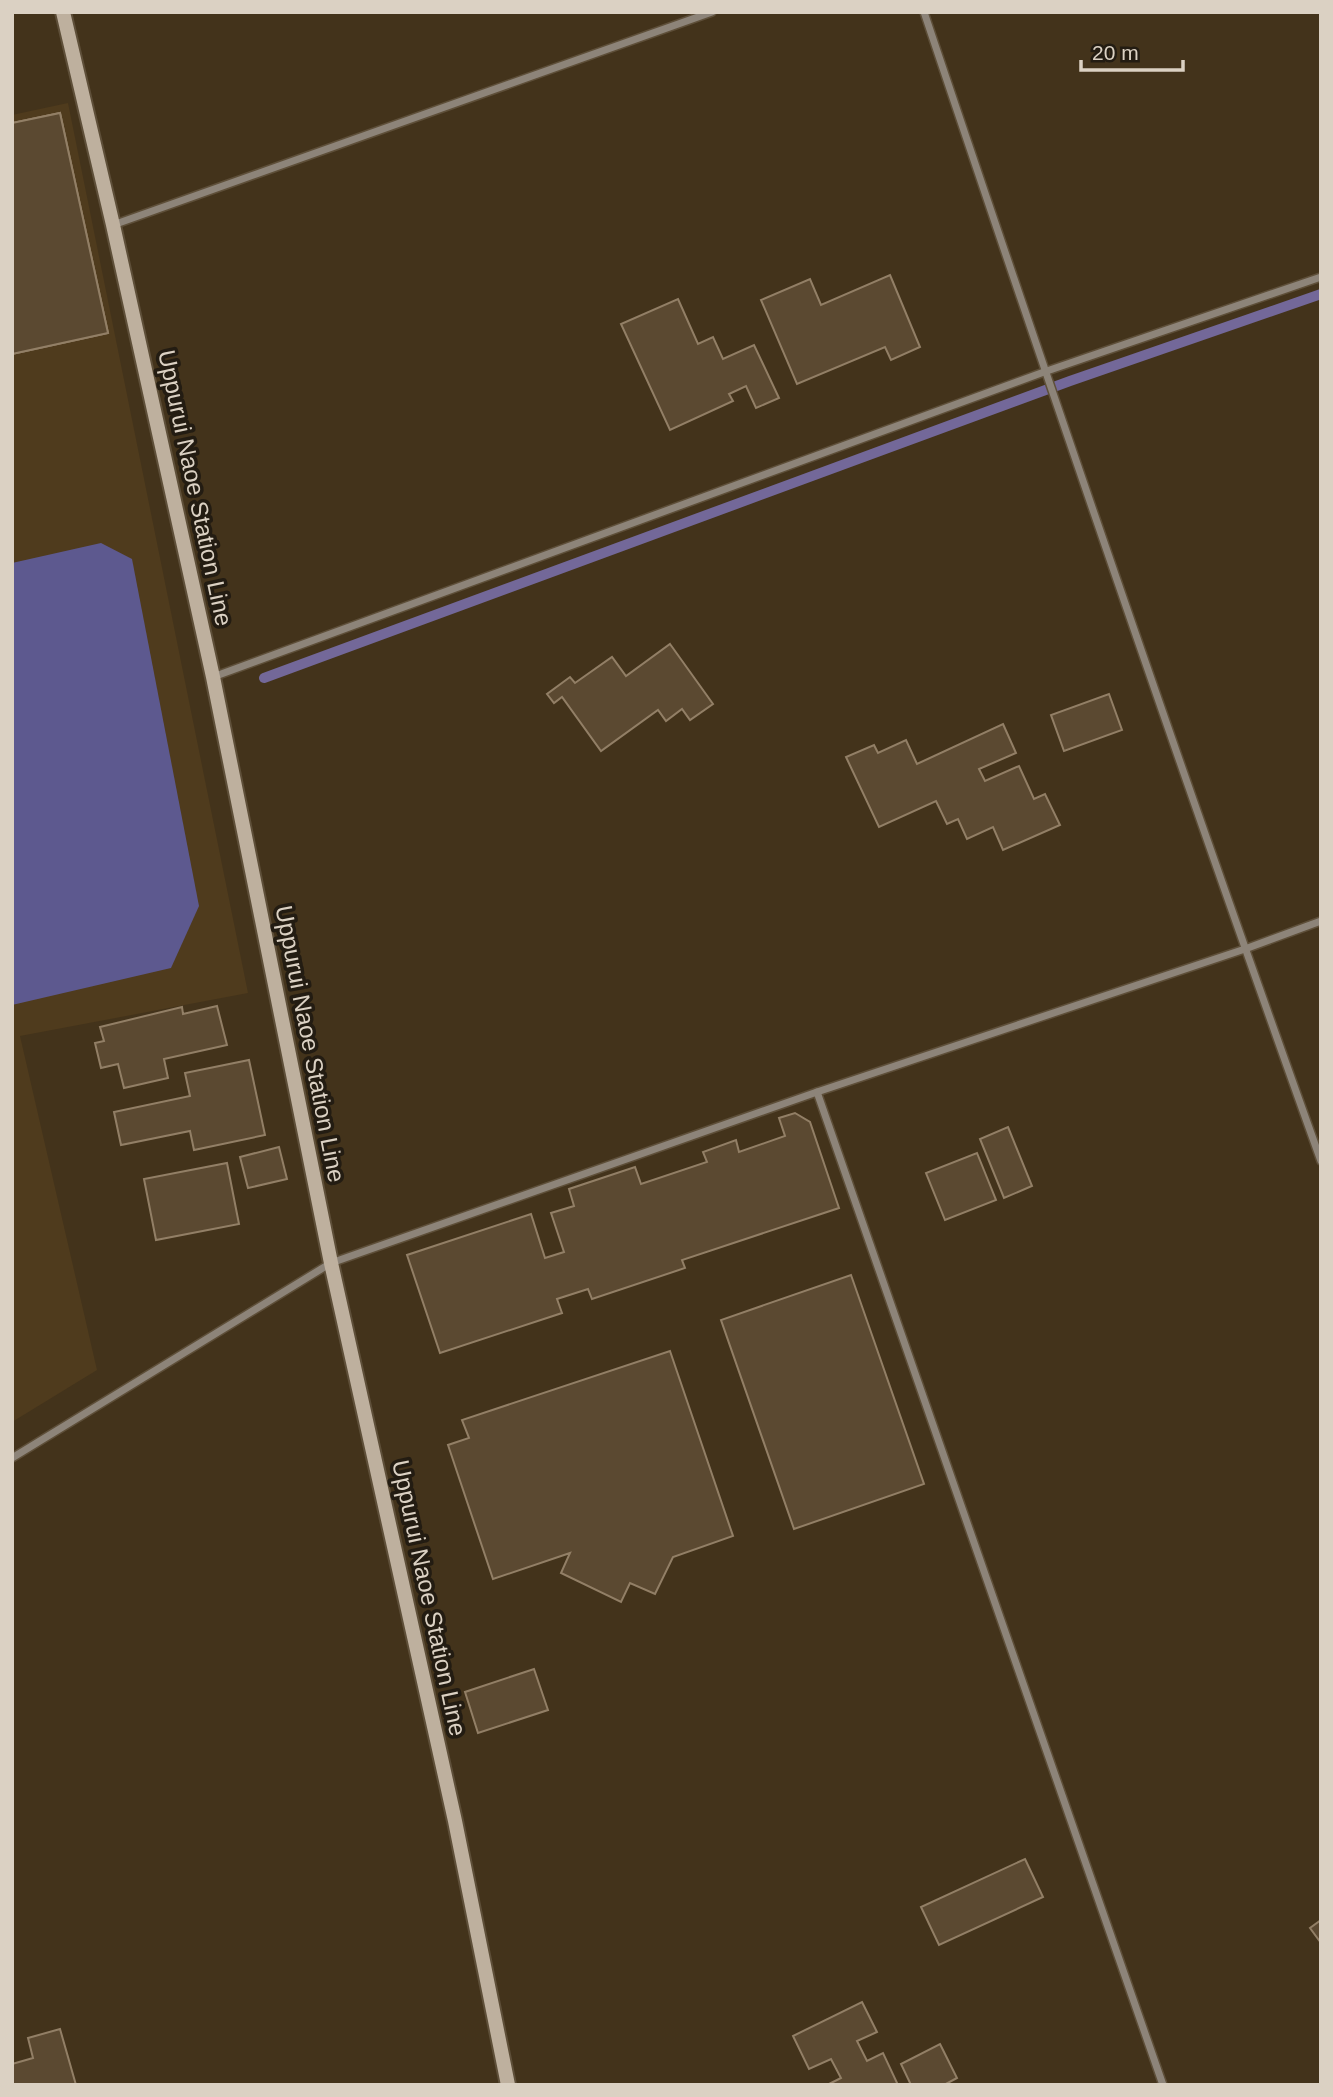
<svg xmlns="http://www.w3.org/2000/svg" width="1333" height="2097" viewBox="0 0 1333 2097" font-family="Arial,sans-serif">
<rect width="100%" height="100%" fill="#43331b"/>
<polygon fill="#4f3b1d" points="68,103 248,993 20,1036 97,1370 12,1422 12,115"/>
<polygon fill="#5d598f" points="101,543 132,559 199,906 171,968 12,1005 12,563"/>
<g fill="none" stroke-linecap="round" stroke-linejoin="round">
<polyline stroke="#736899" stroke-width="10" points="264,678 1070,381 1321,294"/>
</g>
<g fill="#5b4931" stroke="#927f66" stroke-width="2">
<polygon points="60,113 108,333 12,354 12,123"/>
<polygon points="60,113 108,333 12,354 12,123"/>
<polygon points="890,275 920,347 891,360 885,347 797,384 761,300 810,279 821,305"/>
<polygon points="678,299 698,344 713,337 723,359 754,345 779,398 756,408 746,386 729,394 733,401 670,430 621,324"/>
<polygon points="670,644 713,704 690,720 682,709 666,721 658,710 601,751 562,697 554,703 547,694 570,677 575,683 612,657 626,676"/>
<polygon points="1109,694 1122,730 1064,751 1051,715"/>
<polygon points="1003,724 1016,753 979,769 985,781 1019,766 1034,799 1045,794 1060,825 1003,850 993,827 967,839 958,819 947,824 936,801 879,827 846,757 874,745 878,753 906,740 917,764"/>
<polygon points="217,1006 227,1045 164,1059 168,1078 124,1088 118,1064 101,1068 95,1043 104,1041 100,1027 182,1007 183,1014"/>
<polygon points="249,1060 265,1135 194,1150 190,1131 121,1145 114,1112 190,1096 185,1073"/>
<polygon points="795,1113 810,1122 839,1208 682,1260 685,1268 592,1299 588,1289 557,1299 562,1313 440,1353 407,1255 531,1214 545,1258 564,1252 551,1213 574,1206 569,1189 635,1167 641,1184 707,1162 703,1152 736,1140 739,1152 785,1136 779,1118"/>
<polygon points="1008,1127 1032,1186 1004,1198 980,1139"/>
<polygon points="279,1147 287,1179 248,1188 240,1157"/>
<polygon points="977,1153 996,1200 945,1220 926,1173"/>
<polygon points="227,1163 239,1224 156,1240 144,1179"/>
<polygon points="851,1275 924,1484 794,1529 721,1320"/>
<polygon points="670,1351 733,1536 673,1557 655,1594 630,1583 621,1602 561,1573 570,1553 493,1579 448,1445 469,1438 462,1420"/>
<polygon points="534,1669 548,1710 478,1733 465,1692"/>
<polygon points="1025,1859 1043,1897 939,1945 921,1907"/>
<polygon points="1321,1920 1321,1943 1310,1928"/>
<polygon points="862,2002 877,2032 857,2041 867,2061 883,2053 898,2085 827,2085 841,2078 831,2059 809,2069 793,2036"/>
<polygon points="60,2029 76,2085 12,2085 12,2064 33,2058 28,2038"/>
<polygon points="940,2044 957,2078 944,2085 911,2085 901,2064"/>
</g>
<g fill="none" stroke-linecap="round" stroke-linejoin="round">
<g stroke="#5e4f39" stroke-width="10">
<g id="street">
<path d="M924,12C1053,396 1184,780 1321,1161"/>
<polyline points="113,225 712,12"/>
<polyline points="213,677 1044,372 1321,277"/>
<polyline points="817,1092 1163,2085"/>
<polyline points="12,1458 331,1263 817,1092 1245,949 1321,921"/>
</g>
</g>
<g stroke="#5e4f39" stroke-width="18">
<polyline id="secondary" points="63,12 113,225 213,677 331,1263 455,1821 508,2085"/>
</g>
<use href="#street" stroke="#8d8479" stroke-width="7"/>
<use href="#secondary" stroke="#beb09e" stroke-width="14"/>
</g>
<g text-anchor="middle" stroke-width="7" stroke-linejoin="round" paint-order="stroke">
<g font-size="24" fill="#dbd1c3" stroke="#231c12">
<text transform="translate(195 488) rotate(78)" y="8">Uppurui Naoe Station Line</text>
<text transform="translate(310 1044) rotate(79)" y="8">Uppurui Naoe Station Line</text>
<text transform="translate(429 1598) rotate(78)" y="8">Uppurui Naoe Station Line</text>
</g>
</g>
<rect width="1333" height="2097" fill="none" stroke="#dbd1c3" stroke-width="28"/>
<path d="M1081 60v10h102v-10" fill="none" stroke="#dbd1c3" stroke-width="3.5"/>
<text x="1092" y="60" font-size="21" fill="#dbd1c3" stroke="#231c12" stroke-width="5" paint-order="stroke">20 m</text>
</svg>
